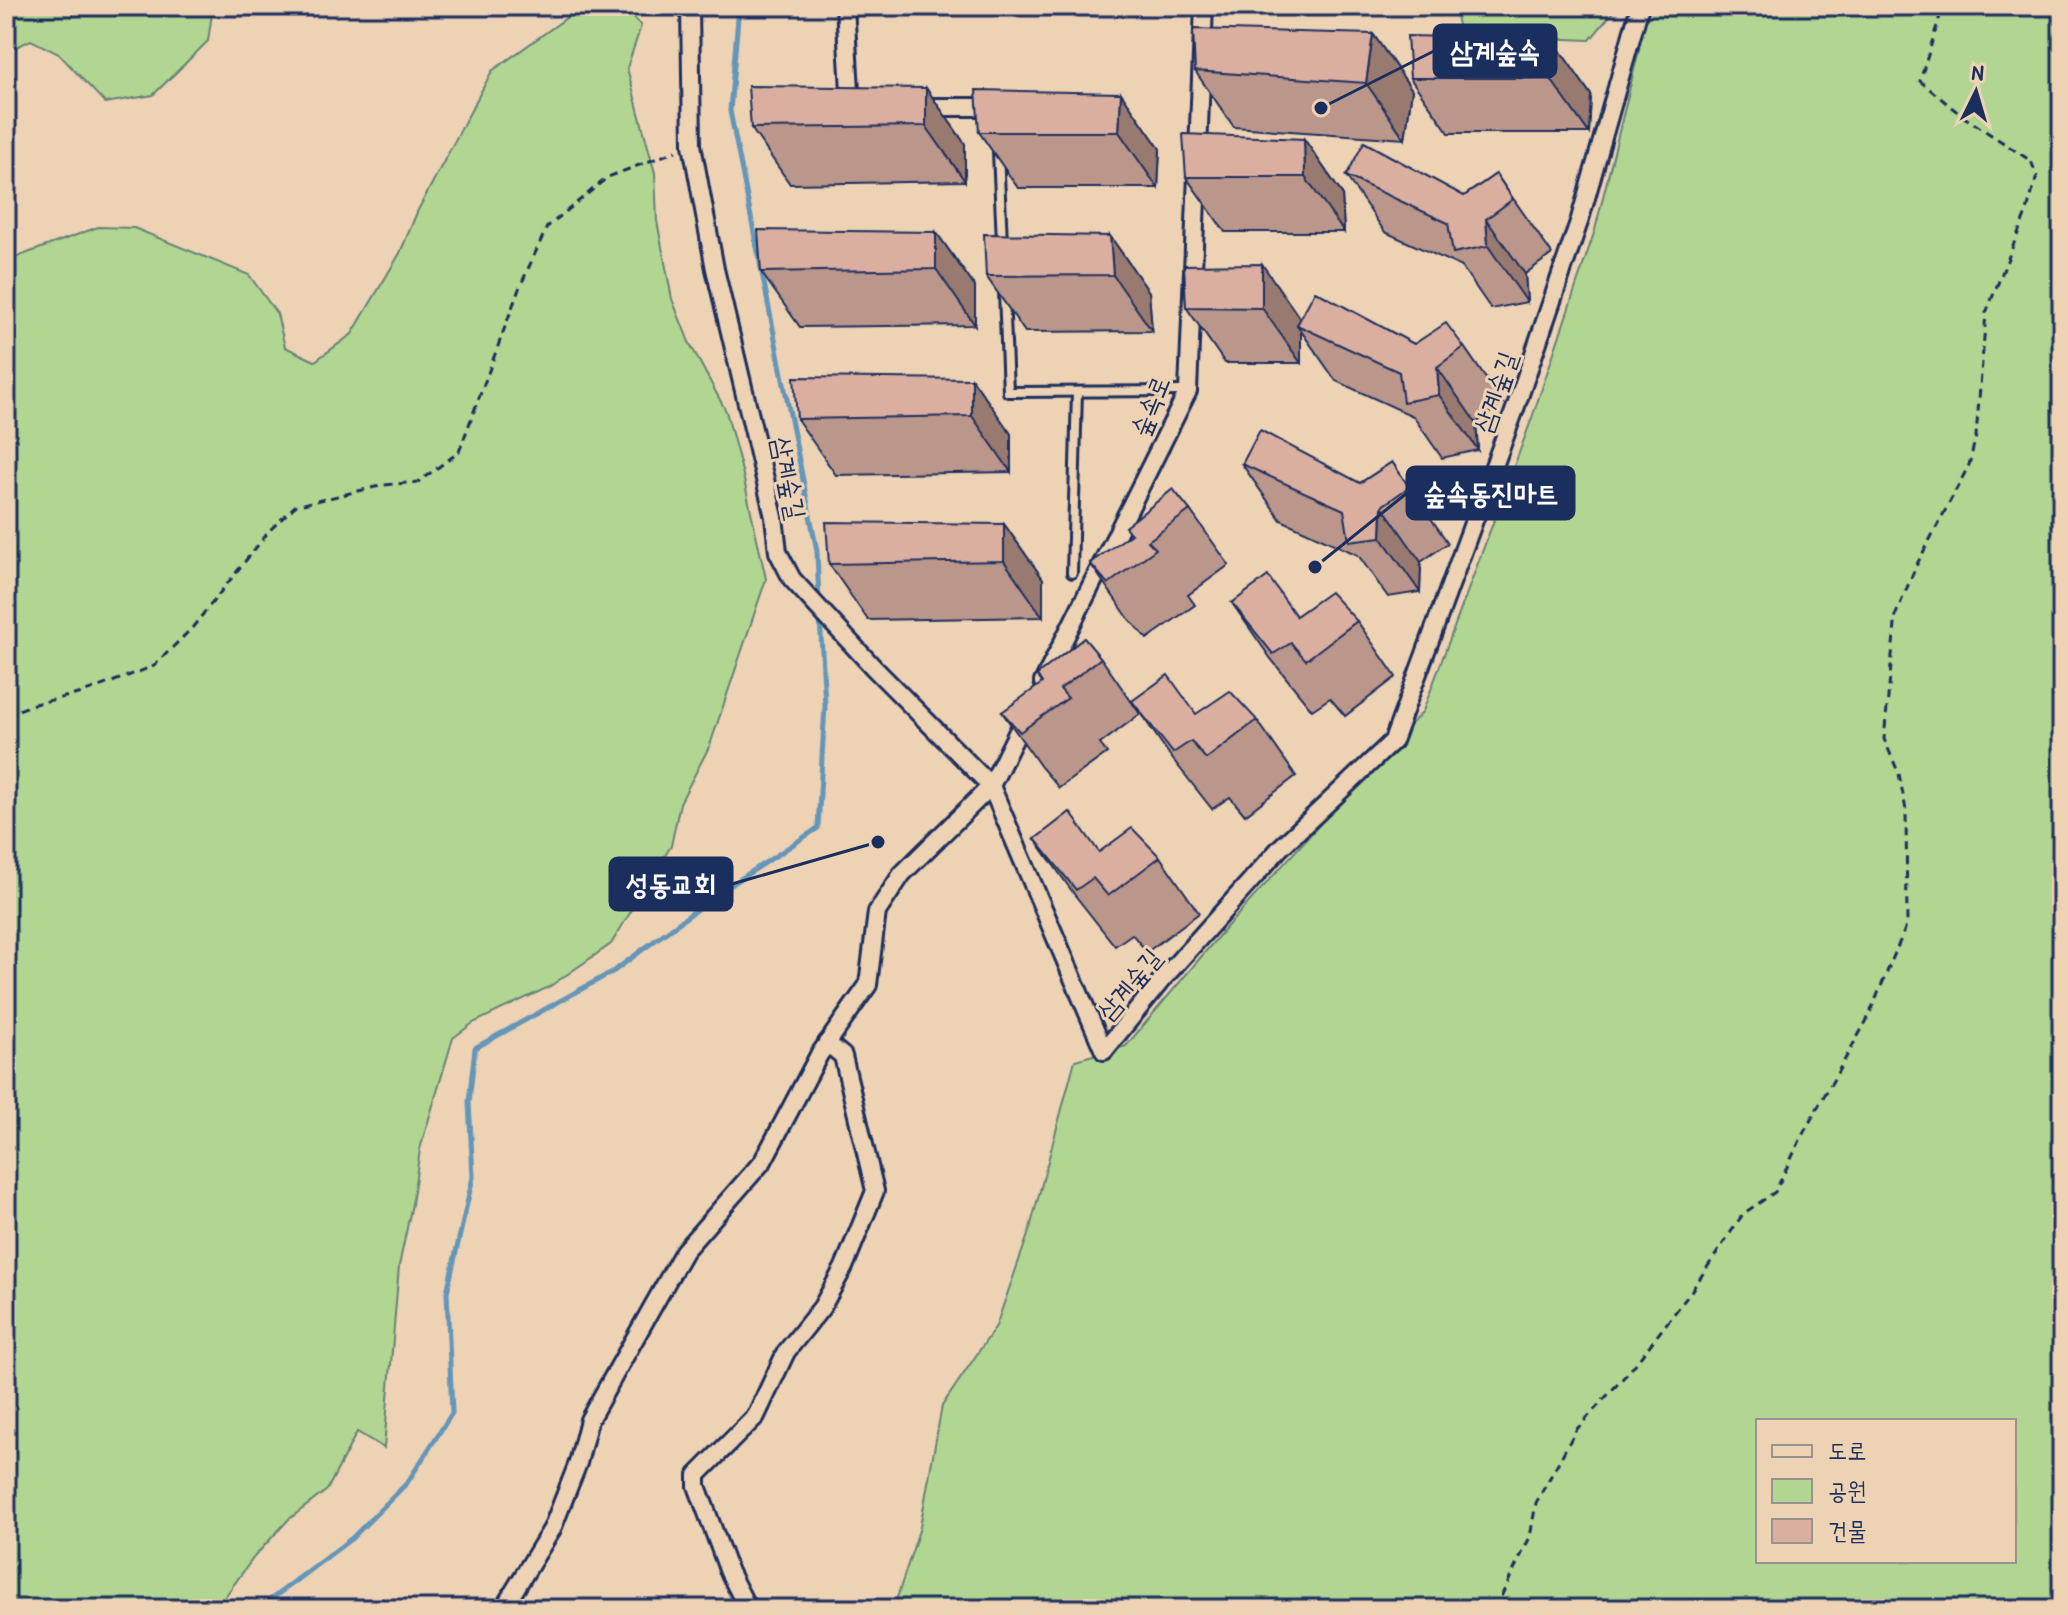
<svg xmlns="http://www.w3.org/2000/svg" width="2068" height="1615" viewBox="0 0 2068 1615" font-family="'Patrick Hand','Poor Story',sans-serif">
<rect width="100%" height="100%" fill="#edd2b4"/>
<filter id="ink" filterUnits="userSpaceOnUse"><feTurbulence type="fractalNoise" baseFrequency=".0125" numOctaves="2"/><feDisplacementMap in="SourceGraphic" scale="16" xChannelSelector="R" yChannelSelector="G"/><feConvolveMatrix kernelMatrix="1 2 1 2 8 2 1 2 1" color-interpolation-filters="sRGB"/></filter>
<g filter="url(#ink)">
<g fill="#b1d691" stroke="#668278" stroke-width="2" fill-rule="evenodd">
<polygon points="6,6 213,6 208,41 153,95 105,103 59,54 31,40 6,52"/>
<polygon points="583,6 624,6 641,26 627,68 655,173 657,221 672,299 689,342 726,411 742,471 766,579 710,745 680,803 671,846 611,944 549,987 473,1023 453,1038 420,1149 412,1204 399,1266 384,1448 357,1432 327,1490 288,1520 254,1557 216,1609 6,1609 6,261 98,227 134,228 249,275 277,314 285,347 315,361 352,334 400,253 418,210 492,71"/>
<polygon points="1454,6 1618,6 1590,40 1460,35"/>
<path d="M1642,6H2062V1609H897V1598L920,1527L942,1406L996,1326L1029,1232L1075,1060L1126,1046L1222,932L1423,711L1532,418L1595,230L1639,50ZM1758,1421H2014V1561H1758Z"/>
</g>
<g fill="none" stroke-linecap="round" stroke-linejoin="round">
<g stroke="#6496b9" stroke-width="5">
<polyline points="739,6 730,111 817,551 819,603"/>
<polyline points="265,1609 270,1600 352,1538 407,1483 452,1413 447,1292 473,1177 469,1102 475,1048 614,971 716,895 818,828 825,705 820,617"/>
</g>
<g stroke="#1b2f5e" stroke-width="14">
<g id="service">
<polyline points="998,152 1002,242"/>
<polyline points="1004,292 1008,392 1188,391"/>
<polyline points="1072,573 1077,392"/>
</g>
</g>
<g stroke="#1b2f5e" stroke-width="22">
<g id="minor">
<polyline points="690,6 692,145 715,269 774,517 778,552 792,579 874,668 991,786 1104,1051 1160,982 1280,848 1393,741 1515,409 1580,219 1640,6"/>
<polyline points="845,6 851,108"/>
<polyline points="918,107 996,107"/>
<polyline points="1043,682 1188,391 1204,6"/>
<polyline points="503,1609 552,1529 578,1463 589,1420 684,1251 763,1161 819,1055 868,985 877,912 902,874 991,786 1027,713"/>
<polyline points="748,1609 729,1572 697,1486 697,1475 756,1416 786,1352 822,1307 844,1267 875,1191 843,1056 827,1043"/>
</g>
</g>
<g stroke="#1b2f5e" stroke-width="3" stroke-dasharray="8 6" stroke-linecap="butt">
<polyline points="6,715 34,704 83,693 154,666 192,628 270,530 295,506 384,485 418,482 459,452 519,289 547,227 608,177 676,151"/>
<polyline points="1495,1609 1530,1537 1536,1503 1576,1430 1633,1367 1690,1293 1743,1214 1775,1192 1804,1132 1867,1020 1907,924 1906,810 1899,774 1884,739 1896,614 1916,566 1969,465 1976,436 1986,313 2027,211 2037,176 2031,161 1961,115 1920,81 1943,6"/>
</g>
<use href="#service" stroke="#edd2b4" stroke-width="8"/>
<use href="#minor" stroke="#edd2b4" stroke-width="16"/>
</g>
<g fill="#bb968a" stroke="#1b2f5e" stroke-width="2">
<polygon points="1373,34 1412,90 1405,139 1234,127 1195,71"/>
<polygon points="1552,39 1591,95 1589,133 1449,133 1410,78"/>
<polygon points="926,88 965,144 965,181 790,184 751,128"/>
<polygon points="1121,93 1160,149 1158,188 1018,188 979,132"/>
<polygon points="1304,139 1342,194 1344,232 1225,232 1186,177"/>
<polygon points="1496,174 1552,254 1525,274 1527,302 1491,309 1462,267 1385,232 1346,176 1464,196"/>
<polygon points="936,232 975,287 975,325 800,327 761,272"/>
<polygon points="1110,236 1149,292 1152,331 1025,332 986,276"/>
<polygon points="1184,265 1300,319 1414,344 1464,347 1503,403 1476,423 1478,450 1442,458 1413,416 1336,381 1301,331 1301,363 1225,363 1186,307"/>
<polygon points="972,379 1011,434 1011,472 836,475 797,419"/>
<polygon points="1392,462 1448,543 1421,562 1420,592 1388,597 1358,555 1281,520 1242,464 1360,483"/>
<polygon points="1190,510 1229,565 1188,595 1195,605 1147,639 1129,619 1090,563"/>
<polygon points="1004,524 1043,579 1043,617 868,620 829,564"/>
<polygon points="1232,603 1296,616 1357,621 1396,677 1345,716 1330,698 1312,710 1271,659"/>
<polygon points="1101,658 1140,714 1100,744 1107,753 1059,788 1041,767 1002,712"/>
<polygon points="1132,701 1196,714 1257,720 1296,776 1245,815 1230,797 1212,809 1171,757"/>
<polygon points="1035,839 1099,852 1160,857 1199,913 1147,952 1132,934 1115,946 1074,894"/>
</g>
<g fill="#997a70" stroke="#1b2f5e" stroke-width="2">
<polygon points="1373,34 1412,90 1405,139 1366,83"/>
<polygon points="1552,39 1591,95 1589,133 1550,78"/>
<polygon points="926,88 965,144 965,181 926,126"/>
<polygon points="1121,93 1160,149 1158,188 1119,132"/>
<polygon points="1304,139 1342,194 1344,232 1305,177"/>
<polygon points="1486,219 1525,274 1527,302 1488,246"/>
<polygon points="936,232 975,287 975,325 936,269"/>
<polygon points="1110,236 1149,292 1152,331 1113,275"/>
<polygon points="1262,264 1301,320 1297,325 1301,331 1301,363 1262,308"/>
<polygon points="1437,367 1476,423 1478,450 1439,395"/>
<polygon points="972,379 1011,434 1011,472 972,416"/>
<polygon points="1382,506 1421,562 1420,592 1381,537"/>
<polygon points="1004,524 1043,579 1043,617 1004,561"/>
</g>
<g fill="#daafa0" stroke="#1b2f5e" stroke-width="2">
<polygon points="1193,29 1373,34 1366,83 1195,71"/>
<polygon points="1407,36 1552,39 1550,78 1410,78"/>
<polygon points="748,86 926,88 926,126 751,128"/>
<polygon points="976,90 1121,93 1119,132 979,132"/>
<polygon points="1183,134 1304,139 1305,177 1186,177"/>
<polygon points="1364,142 1464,196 1496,174 1513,199 1486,219 1488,246 1453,253 1448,223 1346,176"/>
<polygon points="758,230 936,232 936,269 761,272"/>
<polygon points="984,234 1110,236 1113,275 986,276"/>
<polygon points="1262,264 1262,308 1186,307 1184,265"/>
<polygon points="1315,291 1414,344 1446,323 1464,347 1437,367 1439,395 1403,402 1399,372 1297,325"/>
<polygon points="794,377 972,379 972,416 797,419"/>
<polygon points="1260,430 1360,483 1392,462 1409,487 1382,506 1381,537 1349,541 1344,510 1242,464"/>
<polygon points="1173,489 1190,510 1148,541 1156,549 1108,584 1090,563 1131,534 1125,527"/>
<polygon points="826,522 1004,524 1004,561 829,564"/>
<polygon points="1268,576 1296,616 1330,592 1357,621 1306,660 1291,643 1273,654 1232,603"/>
<polygon points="1084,638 1101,658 1060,689 1068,698 1020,732 1002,712 1042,683 1037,675"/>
<polygon points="1168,675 1196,714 1230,691 1257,720 1206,759 1191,741 1173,753 1132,701"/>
<polygon points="1070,812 1099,852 1132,828 1160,857 1108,896 1093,878 1076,890 1035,839"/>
</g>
</g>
<g text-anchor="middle" stroke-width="6" stroke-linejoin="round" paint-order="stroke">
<g font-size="26" fill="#1b2f5e" stroke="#edd2b4">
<text transform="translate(1495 392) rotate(-71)" y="9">삼계숲길</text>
<text transform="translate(1150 406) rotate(-68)" y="9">숲속로</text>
<text transform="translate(789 478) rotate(79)" y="9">삼계숲길</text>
<text transform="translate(1129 984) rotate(-50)" y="9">삼계숲길</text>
</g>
</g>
<path fill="none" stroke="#1b2f5e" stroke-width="3" d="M1321 108L1434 51M1315 567L1407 493M878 842L732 884"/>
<g fill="#1b2f5e" stroke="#edd2b4" stroke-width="3">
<circle cx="1321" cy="108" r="8"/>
<circle cx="1315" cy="567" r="8"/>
<circle cx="878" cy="842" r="8"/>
</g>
<g fill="#1b2f5e" stroke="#1b2f5e" stroke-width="3">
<rect x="1434" y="25" width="122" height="52" rx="8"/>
<rect x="1407" y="467" width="167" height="52" rx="8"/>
<rect x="610" y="858" width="122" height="52" rx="8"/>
</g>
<g font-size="28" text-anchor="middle" font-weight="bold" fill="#fff">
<text x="1495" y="61">삼계숲속</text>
<text x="1491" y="503">숲속동진마트</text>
<text x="671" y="894">성동교회</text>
</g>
<rect width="2068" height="1615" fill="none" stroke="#edd2b4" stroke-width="32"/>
<rect x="16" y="16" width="2036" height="1583" fill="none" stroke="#1b2f5e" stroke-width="3" filter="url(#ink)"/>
<rect x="1756" y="1419" width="260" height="144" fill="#edd2b4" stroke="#999192" stroke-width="2"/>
<rect x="1772" y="1445" width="40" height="12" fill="#edd2b4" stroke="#999192" stroke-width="2"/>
<text x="1828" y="1459" font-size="24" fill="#1b2f5e">도로</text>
<rect x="1772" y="1479" width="40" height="24" fill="#b1d691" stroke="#999192" stroke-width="2"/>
<text x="1828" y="1499" font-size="24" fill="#1b2f5e">공원</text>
<rect x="1772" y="1519" width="40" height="24" fill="#daafa0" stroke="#999192" stroke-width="2"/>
<text x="1828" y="1539" font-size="24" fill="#1b2f5e">건물</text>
<g transform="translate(1976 92) rotate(5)" stroke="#edd2b4" stroke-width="6" paint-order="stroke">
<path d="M0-6L14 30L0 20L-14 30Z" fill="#1b2f5e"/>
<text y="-12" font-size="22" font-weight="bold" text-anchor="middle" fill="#1b2f5e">N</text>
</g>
</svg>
